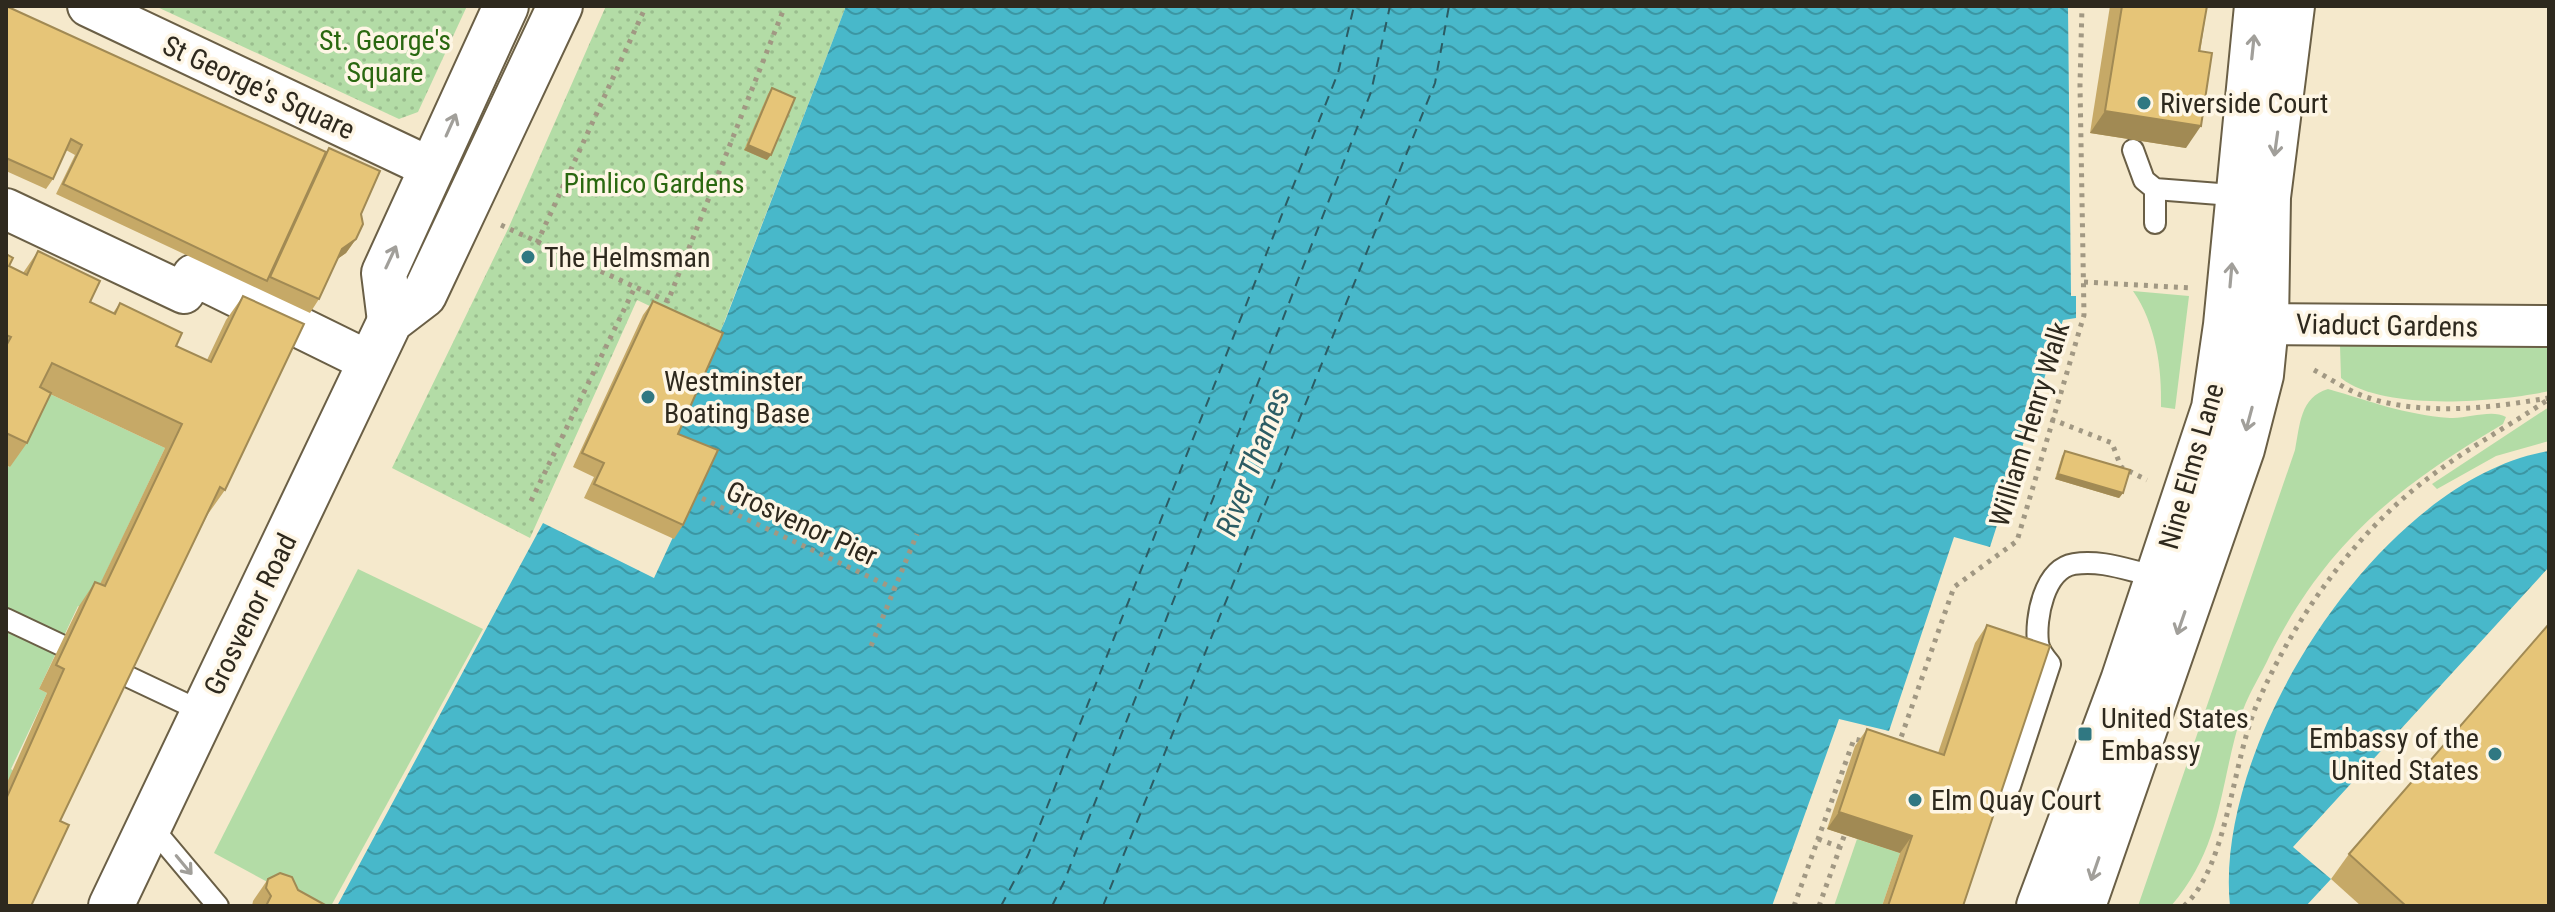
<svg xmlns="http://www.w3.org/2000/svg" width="2555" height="912" viewBox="0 0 2555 912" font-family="'Roboto Condensed',sans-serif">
<defs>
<pattern id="park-dots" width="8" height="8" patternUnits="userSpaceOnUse" patternTransform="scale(2)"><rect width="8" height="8" fill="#b3dca6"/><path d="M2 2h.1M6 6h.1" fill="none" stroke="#9abd8e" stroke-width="1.8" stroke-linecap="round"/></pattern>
<pattern id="water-waves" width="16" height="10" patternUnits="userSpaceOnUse" patternTransform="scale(2)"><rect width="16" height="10" fill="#48b8ca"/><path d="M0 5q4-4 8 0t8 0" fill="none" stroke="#3c96a3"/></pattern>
</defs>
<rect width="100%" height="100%" fill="#f5e9cc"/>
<g fill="url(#park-dots)">
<polygon points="155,6 467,6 418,112 399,119"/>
<polygon points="606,6 846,6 718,338 637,300 530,538 392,468 508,229"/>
</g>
<g fill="#b3dca6">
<path d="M2133,291L2189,296L2175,409L2161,407C2162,368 2156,324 2133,291Z"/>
<path d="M2367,342L2549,345V391C2499,402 2383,412 2341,378L2340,345Z"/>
<polygon points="35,387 165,448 88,610 78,606 39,689 47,693 11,769 15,772 6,790 6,465 10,467"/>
<path d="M2328,389C2374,402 2401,414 2450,418C2468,419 2491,409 2506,417L2503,424C2398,486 2326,543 2270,655C2262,673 2250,691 2243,710C2219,782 2224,845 2171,906H2138L2295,450C2300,425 2300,397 2328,389Z"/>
<polygon points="2549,407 2549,441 2496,456 2437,489 2432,484"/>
<polygon points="358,569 483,629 331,906 312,906 214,853"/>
<polygon points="1857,839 1900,853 1882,906 1834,906"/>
</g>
<g fill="url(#water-waves)">
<polygon points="846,6 2068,6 2071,296 2076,296 2076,318 2063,320 1990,547 1954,537 1889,731 1839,719 1772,906 337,906 543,523 654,578 693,494 668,448 725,321"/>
<path d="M2549,451V567L2293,847L2331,879L2306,906H2230C2213,742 2381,479 2549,451Z"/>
</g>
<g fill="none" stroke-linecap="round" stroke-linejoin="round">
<g stroke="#2c5c64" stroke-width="2" stroke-dasharray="10 8" stroke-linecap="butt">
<polyline points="1001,906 1028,855 1338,73 1354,6"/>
<polyline points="1052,906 1064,882 1371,92 1390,6"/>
<polyline points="1103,906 1435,83 1449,6"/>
</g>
<g stroke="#6a5f46" stroke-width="24">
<g id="service">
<polyline points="2133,150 2144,180 2155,189 2245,196"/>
<polyline points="2155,189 2155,223"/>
<polyline points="6,619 203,712"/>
<path d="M2010,786L2050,664C2045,658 2039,651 2038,643C2035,618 2044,569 2074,564C2103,559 2132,572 2160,577"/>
<polyline points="150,825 218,906"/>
</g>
</g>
<g stroke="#6a5f46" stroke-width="44">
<g id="minor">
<polyline points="88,6 431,168"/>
<polyline points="6,209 184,293 193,275 370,362"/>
<polyline points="2233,324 2549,326"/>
</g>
</g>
<g stroke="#6a5f46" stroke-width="48">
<g id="trunk">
<polyline points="390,321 384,273 506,6"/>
<polyline points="111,906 390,321 424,295 560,6"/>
<polyline points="2039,906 2123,681 2214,408 2226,325 2257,6"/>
<polyline points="2083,906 2242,449 2261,375 2266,324 2268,197 2292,6"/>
</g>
</g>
<g stroke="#a19883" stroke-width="5" stroke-dasharray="4 6" stroke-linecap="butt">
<polyline points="501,225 635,287"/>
<polyline points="537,243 646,6"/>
<polyline points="2084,282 2191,288"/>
<path d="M2314,370C2332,380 2350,392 2369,398C2426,416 2491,408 2548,398"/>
<polyline points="2051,419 2112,443 2121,467 2147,480"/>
<polyline points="693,494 895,589"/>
<polyline points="531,501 635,287 668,301 785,6"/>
<polyline points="871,646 917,534"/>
<polyline points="1898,746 1954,587 2017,541 2084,315 2080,85 2082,6"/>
<polyline points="1818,839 1840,847"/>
<polyline points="1794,906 1854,739 1863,741"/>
<polyline points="1819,906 1847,828"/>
<path d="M2184,906C2228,866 2232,762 2257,704C2294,619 2353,535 2427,479C2466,449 2509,426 2549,399"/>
</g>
<use href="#service" stroke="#fff" stroke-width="20"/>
<use href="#minor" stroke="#fff" stroke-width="40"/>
<use href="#trunk" stroke="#fff" stroke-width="44"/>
</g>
<g fill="#c6a967">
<polygon points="6,6 326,152 329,148 361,214 356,239 346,253 337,259 319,299 310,313 56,194 75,155 66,150 53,179 46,189 6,171"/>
<polygon points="2110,6 2207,6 2186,148 2090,133"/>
<polygon points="772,88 767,160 744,150 768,94"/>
<polygon points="38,251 90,302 113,313 120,303 176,346 207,360 226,320 243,296 225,490 208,514 6,906 6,785 47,693 39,689 79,606 95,582 100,584 165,448 50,394 27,443 10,467 6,465 6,254 9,266 23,273"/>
<polygon points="653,301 678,434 683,525 674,539 584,498 594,477 573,467 643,315"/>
<polygon points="2065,451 2123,493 2119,498 2055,479 2062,456"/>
<polygon points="1987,625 1963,906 1882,906 1900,853 1827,829 1855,746 1867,729 1938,753 1975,643"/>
<polygon points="2349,854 2549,906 2361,906 2331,879"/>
<polygon points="268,879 298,890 327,906 252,906 253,901"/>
</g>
<g fill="#a18a54">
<polygon points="2105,111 2201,126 2186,148 2090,133"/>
<polygon points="748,145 771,155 767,160 744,150"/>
<polygon points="356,239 346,253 332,263 342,249"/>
<polygon points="2058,474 2123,493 2119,498 2055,479"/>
<polygon points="1839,812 1912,836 1900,853 1827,829"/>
</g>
<g fill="#e6c578" stroke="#a18a54" stroke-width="2">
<polygon points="6,6 326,152 267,281 63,184 82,145 71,139 53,179 6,158"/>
<polygon points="2122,6 2207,6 2199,51 2212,53 2201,126 2105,111"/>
<polygon points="772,88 795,98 771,155 748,145"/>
<polygon points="329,148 380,171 361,214 363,224 356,239 342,249 319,299 270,277"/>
<polygon points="38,251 100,281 90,302 115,314 120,303 182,333 176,346 211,362 243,296 304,324 225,490 220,487 60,821 69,825 31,906 6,906 6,799 64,669 56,665 95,582 105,586 182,424 52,363 40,387 51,393 27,443 6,433 6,346 11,337 6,335 6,254 13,258 9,266 27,275"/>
<polygon points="653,301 723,333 678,434 718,450 683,525 594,484 604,463 582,453"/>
<polygon points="2065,451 2130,470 2123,493 2058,474"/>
<polygon points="2549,624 2549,906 2406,906 2349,854"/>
<polygon points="1987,625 2050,646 1963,906 1888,906 1912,836 1839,812 1867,729 1944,755"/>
<polygon points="280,873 292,877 298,890 327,906 266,906 271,896 266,888 268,879"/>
</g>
<defs><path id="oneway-shaft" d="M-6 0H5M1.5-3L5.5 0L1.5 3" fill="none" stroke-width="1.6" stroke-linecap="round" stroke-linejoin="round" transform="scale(2)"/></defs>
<g stroke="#a19f9a">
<use href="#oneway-shaft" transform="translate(2253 47) rotate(-84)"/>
<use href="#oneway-shaft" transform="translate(451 125) rotate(-66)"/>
<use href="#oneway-shaft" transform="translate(2276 144) rotate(98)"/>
<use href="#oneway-shaft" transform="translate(391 257) rotate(-65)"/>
<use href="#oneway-shaft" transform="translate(2231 275) rotate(-85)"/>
<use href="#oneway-shaft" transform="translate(2249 419) rotate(105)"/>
<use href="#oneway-shaft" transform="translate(2181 623) rotate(109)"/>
<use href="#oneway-shaft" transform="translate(184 865) rotate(50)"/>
<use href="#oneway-shaft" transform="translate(2095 869) rotate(109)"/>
</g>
<g fill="#307882" stroke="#fef6e5" stroke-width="3">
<circle cx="2144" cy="103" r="8"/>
<circle cx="528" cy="257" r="8"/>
<circle cx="648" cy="397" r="8"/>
<rect x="2077" y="726" width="16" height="16" rx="4"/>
<circle cx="2495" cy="754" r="8"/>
<circle cx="1915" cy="800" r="8"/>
</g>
<g text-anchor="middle" stroke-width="7" stroke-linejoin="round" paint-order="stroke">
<g font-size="28" fill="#2a6810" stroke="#fef6e5">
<text x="385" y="50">St. George's<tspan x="385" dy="32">Square</tspan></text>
<text x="654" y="193">Pimlico Gardens</text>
</g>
<g font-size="28" fill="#2e291e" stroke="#fef6e5">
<text transform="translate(259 87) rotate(25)" y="10">St George's Square</text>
<text transform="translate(2387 325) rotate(1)" y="10">Viaduct Gardens</text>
<text transform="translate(2029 424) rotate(-73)" y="10">William Henry Walk</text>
<text transform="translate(2191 466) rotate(-74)" y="10">Nine Elms Lane</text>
<text transform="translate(802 523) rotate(25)" y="10">Grosvenor Pier</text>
<text transform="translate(250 614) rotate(-64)" y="10">Grosvenor Road</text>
</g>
<g font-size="28" fill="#2e291e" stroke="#fef6e5" text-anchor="start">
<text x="2160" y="113">Riverside Court</text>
<text x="544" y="267">The Helmsman</text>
<text x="664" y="391">Westminster<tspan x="664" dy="32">Boating Base</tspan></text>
<text x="2101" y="728">United States<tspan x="2101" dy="32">Embassy</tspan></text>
<text x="2479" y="748" text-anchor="end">Embassy of the<tspan x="2479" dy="32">United States</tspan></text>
<text x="1931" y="810">Elm Quay Court</text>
</g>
<g font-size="30" font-style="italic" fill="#2c5c64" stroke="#fef6e5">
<text transform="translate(1253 462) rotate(-69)" y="10">River Thames</text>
</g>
</g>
<rect width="2555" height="912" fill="none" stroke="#2e291e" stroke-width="16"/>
</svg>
